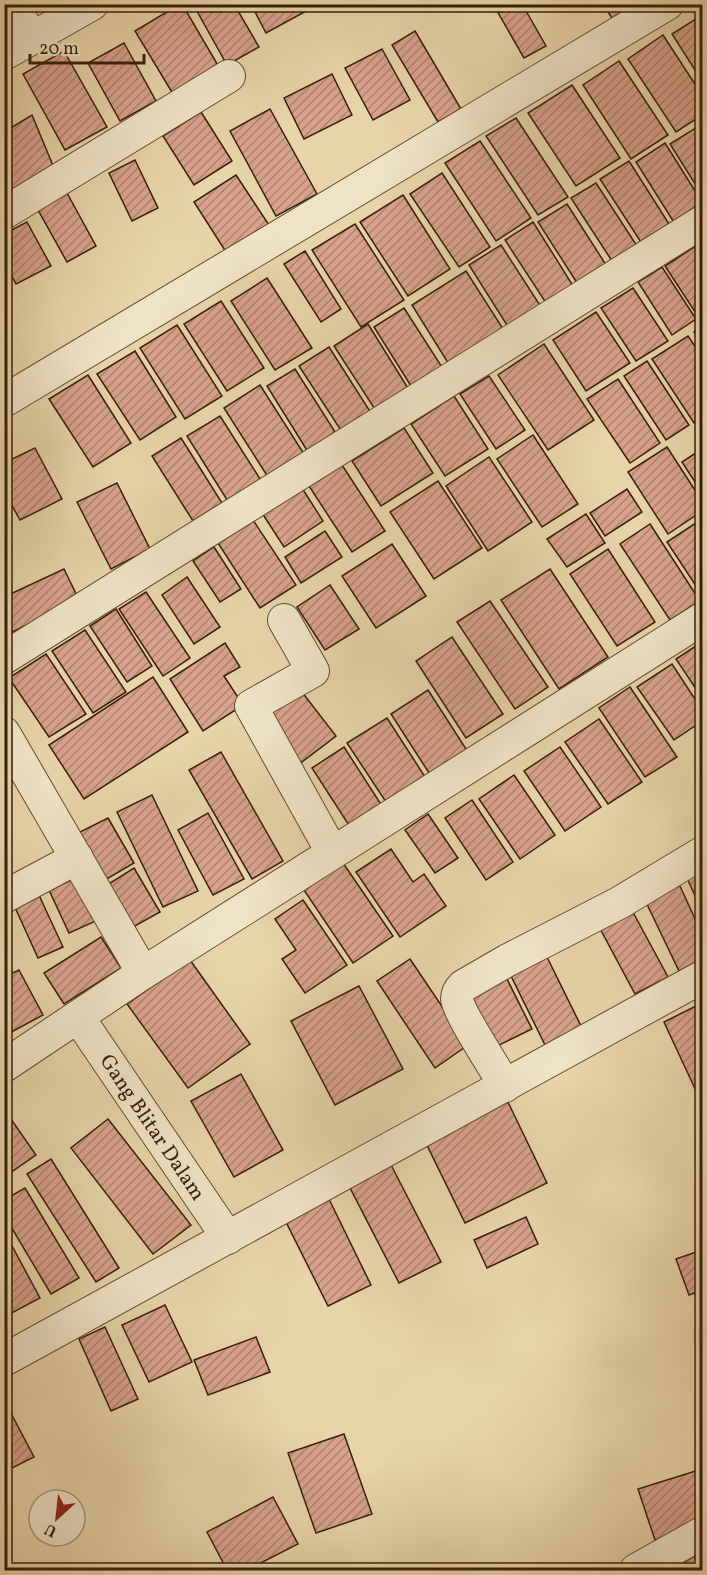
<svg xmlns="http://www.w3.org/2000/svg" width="707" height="1575" viewBox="0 0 707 1575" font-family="Vollkorn,serif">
<defs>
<pattern id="building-hatch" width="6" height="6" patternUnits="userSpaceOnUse" patternTransform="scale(1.5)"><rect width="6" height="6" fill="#d7a28b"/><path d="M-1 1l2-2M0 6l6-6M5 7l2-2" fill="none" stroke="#af8370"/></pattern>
</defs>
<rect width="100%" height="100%" fill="#e7d4a8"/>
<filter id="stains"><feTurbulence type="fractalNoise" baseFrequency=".00333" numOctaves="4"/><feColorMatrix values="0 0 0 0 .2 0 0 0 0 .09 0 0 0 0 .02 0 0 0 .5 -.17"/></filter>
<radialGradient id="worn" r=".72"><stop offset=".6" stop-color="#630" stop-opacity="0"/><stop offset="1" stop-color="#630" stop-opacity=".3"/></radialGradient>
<g fill="url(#building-hatch)" stroke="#371f09" stroke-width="1.5">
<polygon points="180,4 182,4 219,67 173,94 135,31"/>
<polygon points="193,4 234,4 259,47 227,65"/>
<polygon points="251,4 319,4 266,33"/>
<polygon points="493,4 522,4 546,46 524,58"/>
<polygon points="603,4 643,4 617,26"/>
<polygon points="702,15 702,81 672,34"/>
<polygon points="415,31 461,109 438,122 392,45"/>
<polygon points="663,35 702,95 702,115 676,132 628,59"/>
<polygon points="124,43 156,101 120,121 88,63"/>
<polygon points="382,49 410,100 373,120 345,68"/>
<polygon points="64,51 107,127 65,150 23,74"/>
<polygon points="619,61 668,135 631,159 583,85"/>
<polygon points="332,74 352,115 304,139 284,98"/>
<polygon points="572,85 620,158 576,186 528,113"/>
<polygon points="270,109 317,194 276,216 230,131"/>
<polygon points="201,112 232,161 194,185 163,136"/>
<polygon points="32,115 54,168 4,199 4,132"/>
<polygon points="516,118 568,197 538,215 486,136"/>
<polygon points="702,124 702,195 670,144"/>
<polygon points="480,141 531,218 496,241 445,163"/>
<polygon points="665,143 702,202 702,207 675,224 636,162"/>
<polygon points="135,160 158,208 132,221 109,173"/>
<polygon points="629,161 676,235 648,253 600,179"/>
<polygon points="442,173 490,247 459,267 410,194"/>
<polygon points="236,175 269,225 226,252 194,202"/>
<polygon points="596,183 637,246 612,261 571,198"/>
<polygon points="67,193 96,246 67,262 38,210"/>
<polygon points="403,195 450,269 408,296 360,222"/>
<polygon points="567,204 608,268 579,286 538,222"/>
<polygon points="27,222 51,266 16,284 4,261 4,234"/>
<polygon points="533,222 575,289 548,306 505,240"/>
<polygon points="355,224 404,300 361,327 312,250"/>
<polygon points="702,242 702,320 701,321 665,266"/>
<polygon points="501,245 543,310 510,330 469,265"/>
<polygon points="305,251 341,309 321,322 284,264"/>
<polygon points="662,267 696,319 672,335 638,282"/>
<polygon points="466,271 505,332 450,366 412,305"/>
<polygon points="267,278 312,348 275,370 231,301"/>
<polygon points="633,288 668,341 636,361 601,308"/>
<polygon points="221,301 264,368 227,391 184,324"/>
<polygon points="404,308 447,375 416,394 374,327"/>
<polygon points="596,312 630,363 586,391 553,340"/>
<polygon points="368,324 411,393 378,414 334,346"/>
<polygon points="177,325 222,396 185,419 140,348"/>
<polygon points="702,326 702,344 694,332"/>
<polygon points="688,336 702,357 702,417 694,423 652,359"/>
<polygon points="544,344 594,420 548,450 498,375"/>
<polygon points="329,347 371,413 342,432 299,366"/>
<polygon points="135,351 176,417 140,440 97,374"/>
<polygon points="647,361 689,425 666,440 624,376"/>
<polygon points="295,369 337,435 308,452 267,386"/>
<polygon points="88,375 131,443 93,467 49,399"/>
<polygon points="489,376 525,430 496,449 460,394"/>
<polygon points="618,379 660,443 630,463 587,399"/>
<polygon points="260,385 304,454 268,477 224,408"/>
<polygon points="454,396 488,449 445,476 411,424"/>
<polygon points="220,416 262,482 229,503 187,436"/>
<polygon points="404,428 433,473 381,506 352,461"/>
<polygon points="533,435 578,504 542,527 497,459"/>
<polygon points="181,438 222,503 193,521 152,456"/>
<polygon points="667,447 702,501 702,511 668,534 628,472"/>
<polygon points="35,448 62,499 20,520 4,491 4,463"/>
<polygon points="702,449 702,493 682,462"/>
<polygon points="489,457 532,522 488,551 446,486"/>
<polygon points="342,465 385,531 352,552 309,486"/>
<polygon points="438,481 482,548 434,579 390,512"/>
<polygon points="117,483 150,549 111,569 77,502"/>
<polygon points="302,488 323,521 284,547 262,513"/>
<polygon points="627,489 642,512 605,536 590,513"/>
<polygon points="586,514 605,543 567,567 547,539"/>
<polygon points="702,519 702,595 667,542"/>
<polygon points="253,520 296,585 260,608 218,543"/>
<polygon points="650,524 700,601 670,620 620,544"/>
<polygon points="325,531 342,557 301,583 285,557"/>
<polygon points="392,544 426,596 376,628 342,576"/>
<polygon points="214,547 241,589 220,602 193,561"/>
<polygon points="608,549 655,622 617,646 570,574"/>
<polygon points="64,569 79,600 4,636 4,597"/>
<polygon points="550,569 608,657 559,689 501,600"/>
<polygon points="187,577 220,627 194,644 162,595"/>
<polygon points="330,585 359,629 325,650 297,607"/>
<polygon points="146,592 190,658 163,676 119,609"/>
<polygon points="490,601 548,687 515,709 457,622"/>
<polygon points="116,609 152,666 127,682 90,626"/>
<polygon points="85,630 126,692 93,713 52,651"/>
<polygon points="452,637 503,714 466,738 416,661"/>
<polygon points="702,642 702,698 676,659"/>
<polygon points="225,643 240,667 224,676 243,705 203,731 170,679"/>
<polygon points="46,654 86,714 49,737 9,678"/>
<polygon points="672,664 702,710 702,721 674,740 637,687"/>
<polygon points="153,677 188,732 84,799 49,745"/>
<polygon points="295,683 336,736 298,765 257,711"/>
<polygon points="630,687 677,757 645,777 599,708"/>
<polygon points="428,690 468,752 431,776 391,714"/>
<polygon points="387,718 427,780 388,805 347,743"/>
<polygon points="599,719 642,782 608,804 565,742"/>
<polygon points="344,747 384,809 352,830 312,768"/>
<polygon points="560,747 601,807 565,831 524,771"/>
<polygon points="221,752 283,861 252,879 189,770"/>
<polygon points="514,775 555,835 520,859 479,799"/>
<polygon points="152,795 198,891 163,907 117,812"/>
<polygon points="472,800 513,862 486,880 445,818"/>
<polygon points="208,813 244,879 213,895 178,830"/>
<polygon points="428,814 458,858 435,873 405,830"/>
<polygon points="108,818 134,863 105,880 78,833"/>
<polygon points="391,849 413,882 424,874 446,906 400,937 356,872"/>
<polygon points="343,863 393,936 353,963 304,890"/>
<polygon points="134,868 160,912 133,927 107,885"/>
<polygon points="702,870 702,911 687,878"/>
<polygon points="78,877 98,920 69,933 49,890"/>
<polygon points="679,884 702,934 702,960 679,971 645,900"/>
<polygon points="38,893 63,947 38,958 13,903"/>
<polygon points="303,900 347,965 305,993 282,959 296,950 275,919"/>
<polygon points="628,903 668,977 635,994 596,921"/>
<polygon points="101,937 121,968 64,1004 44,973"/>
<polygon points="543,949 584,1032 547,1049 506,966"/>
<polygon points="410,959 468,1045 435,1068 377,981"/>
<polygon points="190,960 250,1044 188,1088 127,1004"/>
<polygon points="19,970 43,1015 4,1036 4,977"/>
<polygon points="504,973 532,1029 491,1049 464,993"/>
<polygon points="359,986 403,1069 335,1105 291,1021"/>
<polygon points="702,1003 702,1090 697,1093 664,1022"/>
<polygon points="241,1074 283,1150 234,1177 191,1101"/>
<polygon points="506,1098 547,1183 465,1223 423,1137"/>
<polygon points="4,1109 36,1155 4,1177"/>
<polygon points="108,1119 191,1225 153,1254 71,1148"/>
<polygon points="51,1159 119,1268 96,1282 27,1174"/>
<polygon points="389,1161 441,1262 399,1283 347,1182"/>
<polygon points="25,1188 79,1278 51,1294 4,1215 4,1200"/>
<polygon points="327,1195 371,1285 328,1306 283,1216"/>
<polygon points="526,1217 538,1244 487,1268 474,1240"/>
<polygon points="4,1231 40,1298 4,1317"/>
<polygon points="702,1250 702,1290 689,1295 676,1259"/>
<polygon points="165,1305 192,1362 149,1382 122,1325"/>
<polygon points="105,1327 138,1399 111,1411 79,1339"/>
<polygon points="256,1337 270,1372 208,1395 194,1360"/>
<polygon points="4,1400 34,1457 4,1472"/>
<polygon points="344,1434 372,1514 316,1533 288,1453"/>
<polygon points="702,1469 702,1525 655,1540 638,1489"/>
<polygon points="273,1497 298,1544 247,1570 227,1570 207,1532"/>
<polygon points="694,1556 702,1570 671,1570"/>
</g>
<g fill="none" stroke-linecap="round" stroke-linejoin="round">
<g stroke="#634c31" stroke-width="34">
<g id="street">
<polyline points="12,4 32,38"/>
<polyline points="4,54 92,4"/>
<polyline points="4,213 229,76"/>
<polyline points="4,401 667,4"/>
<polyline points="284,620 313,671 251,706 332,852"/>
<polyline points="4,658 702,222"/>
<polyline points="4,733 143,973"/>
<polyline points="4,897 77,858"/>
<polyline points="78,1017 228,1238"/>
<polyline points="4,1066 143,973 702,619"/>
<path d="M505,1086C496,1069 459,1014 457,999C457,994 460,989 463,986L508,960L619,903L702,853"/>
<polyline points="4,1360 702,977"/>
<polyline points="636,1570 702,1533"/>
</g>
</g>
<use href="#street" stroke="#efe3c6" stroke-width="32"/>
</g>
<g text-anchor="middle" stroke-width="4.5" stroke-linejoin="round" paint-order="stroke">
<g font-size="21" fill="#371f09" stroke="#efe3c6">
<text transform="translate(153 1127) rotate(56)" y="7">Gang Blitar Dalam</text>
</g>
</g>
<rect width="707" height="1575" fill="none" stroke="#e7d4a8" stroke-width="24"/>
<rect x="6" y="6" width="695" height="1563" fill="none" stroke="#371f09" stroke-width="3"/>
<rect x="12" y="12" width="683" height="1551" fill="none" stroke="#371f09" stroke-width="1.5"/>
<g transform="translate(57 1518) rotate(207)"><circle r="28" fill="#efe3c6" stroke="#a5957a" stroke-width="1.5"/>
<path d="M0-4.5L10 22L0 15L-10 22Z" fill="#8f2418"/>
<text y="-9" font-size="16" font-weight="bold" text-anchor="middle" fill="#371f09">U</text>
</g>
<path d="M30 54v9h114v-9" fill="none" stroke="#371f09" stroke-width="3"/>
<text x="39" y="54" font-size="18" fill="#371f09" stroke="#efe3c6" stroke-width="4.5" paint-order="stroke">20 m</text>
<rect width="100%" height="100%" filter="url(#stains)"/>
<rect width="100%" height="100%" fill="url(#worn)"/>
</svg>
